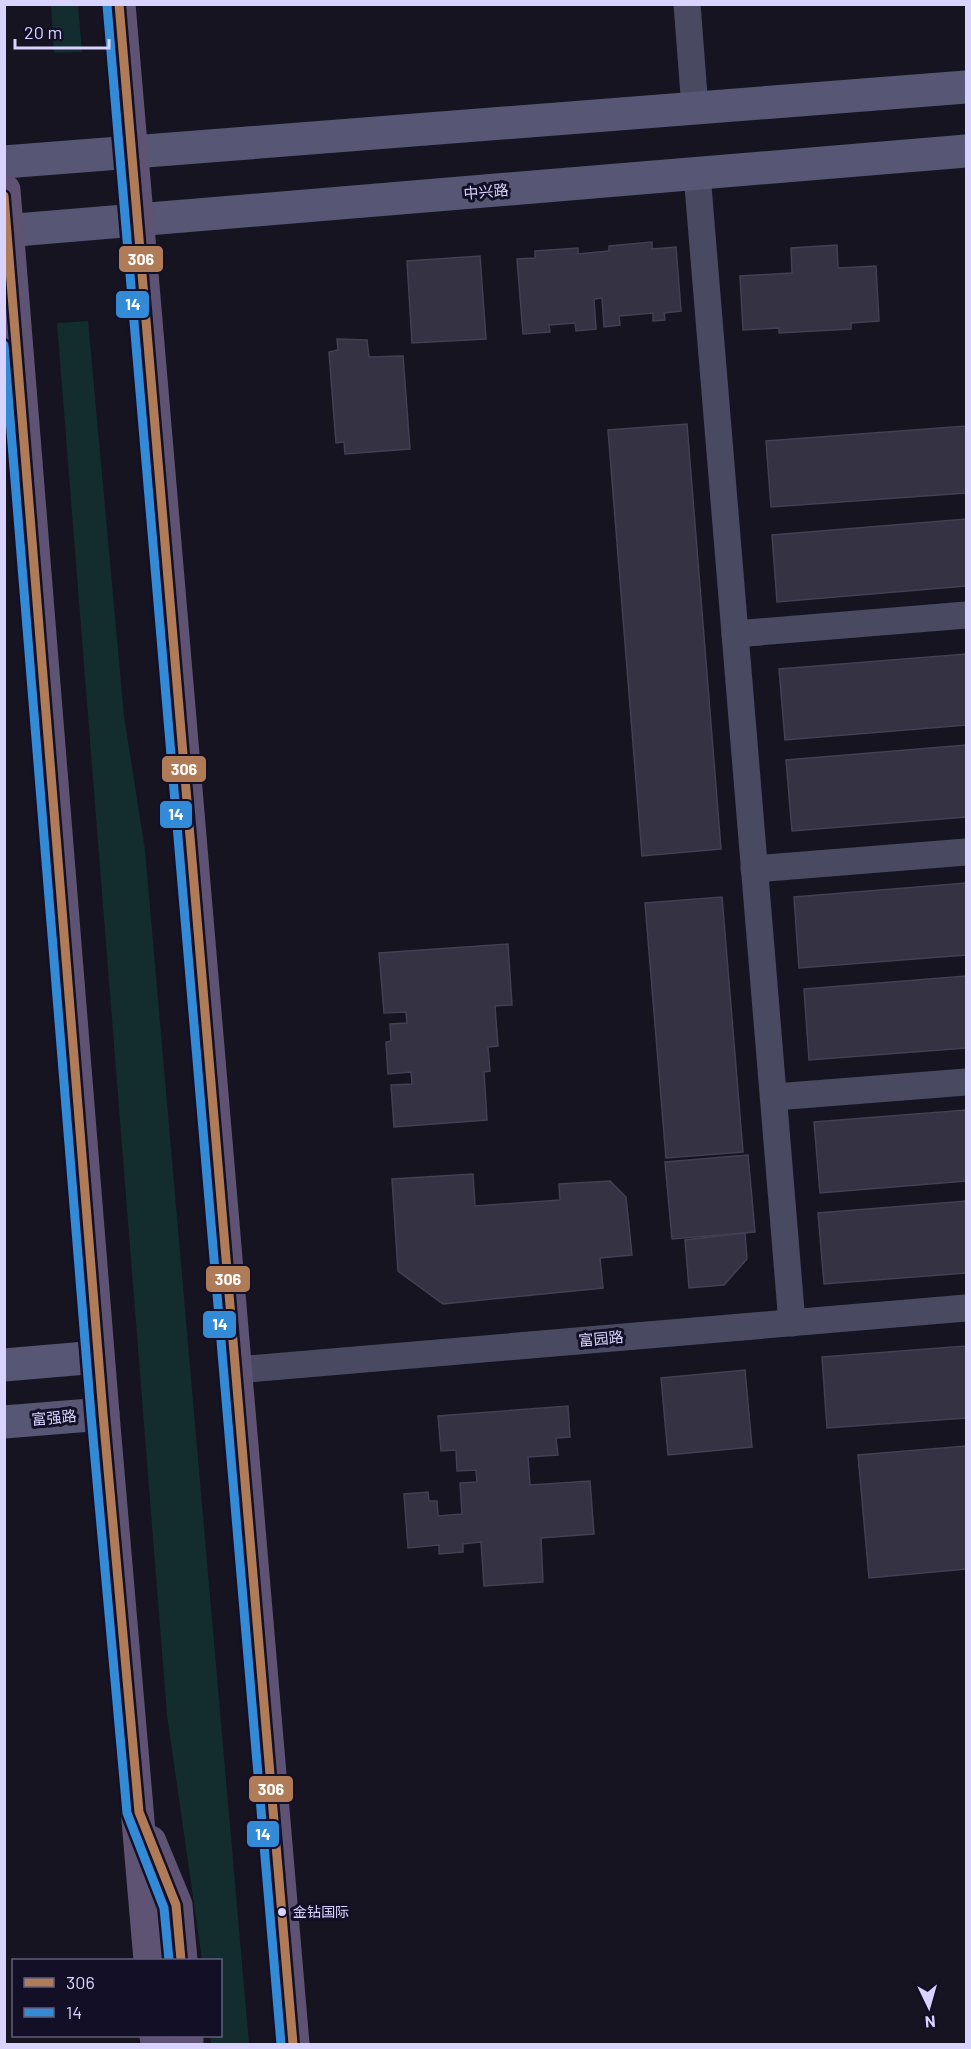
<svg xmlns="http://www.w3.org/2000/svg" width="971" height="2049" viewBox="0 0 971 2049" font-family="Barlow,'Noto Sans SC',sans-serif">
<rect width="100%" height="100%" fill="#161421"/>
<g fill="#132c2d">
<polygon points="51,5 78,5 82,52 54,53"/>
<polygon points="88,321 124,716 145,850 249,2044 211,2044 210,2036 220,2036 220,1960 202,1960 167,1715 57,323"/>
</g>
<g fill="#343243" stroke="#433f54" stroke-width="1.5">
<polygon points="652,242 652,249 676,247 681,311 664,313 665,320 653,321 653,313 619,316 620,325 604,327 602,298 594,299 596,329 576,331 575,323 549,325 550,332 523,334 517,259 535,258 535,251 578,248 578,254 609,251 609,246"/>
<polygon points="837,245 838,268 876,266 879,321 851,323 851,329 779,333 779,328 743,330 740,276 792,273 791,248"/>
<polygon points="480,256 486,339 412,343 407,261"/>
<polygon points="337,339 367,340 369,357 403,356 410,449 345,454 344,442 336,443 329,352 338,350"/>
<polygon points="687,424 721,849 642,856 608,430"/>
<polygon points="966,426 966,493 771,507 766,441"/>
<polygon points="966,519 966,586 777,602 772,535"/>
<polygon points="966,654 966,725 785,740 779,669"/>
<polygon points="966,745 966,817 792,831 786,760"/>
<polygon points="966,883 966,955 799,968 794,897"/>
<polygon points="722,897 743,1152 666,1158 645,903"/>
<polygon points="508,944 512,1005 495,1006 498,1046 488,1047 490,1071 484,1072 487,1120 394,1127 391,1085 412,1084 411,1072 388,1074 386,1042 391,1041 390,1024 407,1023 406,1012 384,1013 379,953"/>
<polygon points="966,976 966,1048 809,1060 804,989"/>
<polygon points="966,1110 966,1181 820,1193 814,1122"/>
<polygon points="748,1155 755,1232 672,1239 665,1162"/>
<polygon points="473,1174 475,1206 560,1200 559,1184 610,1181 626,1197 632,1255 600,1258 603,1288 443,1304 398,1271 392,1179"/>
<polygon points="966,1201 966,1273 824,1284 818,1213"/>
<polygon points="745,1233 747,1259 724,1285 689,1288 685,1240"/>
<polygon points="966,1346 966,1418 827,1428 822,1357"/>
<polygon points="745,1370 752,1447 668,1455 661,1378"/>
<polygon points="568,1406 570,1437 556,1438 558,1455 528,1457 530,1485 590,1481 594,1534 541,1538 543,1582 484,1586 481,1542 463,1544 463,1552 439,1554 439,1545 408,1548 404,1494 428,1492 429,1501 437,1501 438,1516 462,1514 460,1483 477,1482 476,1470 457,1471 456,1450 441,1451 438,1416"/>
<polygon points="966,1446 966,1569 869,1578 858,1455"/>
</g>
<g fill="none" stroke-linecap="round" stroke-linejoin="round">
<g stroke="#4a4962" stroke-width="27">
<polyline points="687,4 695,108"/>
<polyline points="697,174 792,1323"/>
<polyline points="735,634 966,615"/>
<polyline points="754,869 966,852"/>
<polyline points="775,1097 966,1082"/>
<polyline points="236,1370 966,1308"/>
</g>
<g stroke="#575674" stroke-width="33">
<polyline points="4,162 966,87"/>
<polyline points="4,231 966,151"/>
<polyline points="4,1365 98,1357"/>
<polyline points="4,1422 103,1414"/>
</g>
<g stroke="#5e5373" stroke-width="33">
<polyline points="119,4 293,2044"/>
<polyline points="4,190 103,1414 150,1960"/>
<polyline points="150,1842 176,1905 181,1960"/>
<polyline points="156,2036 157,2044"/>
<polyline points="187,2036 187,2044"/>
</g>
<g stroke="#130f26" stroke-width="14">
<g id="bus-1">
<polyline points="119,4 293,2044"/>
<polyline points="4,196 103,1414 139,1812 176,1905 181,1960"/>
</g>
</g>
<g stroke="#130f26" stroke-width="14">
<g id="bus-2">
<polyline points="107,5 281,2044"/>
<polyline points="4,345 91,1415 127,1813 164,1908 169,1960"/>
</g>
</g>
<use href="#bus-1" stroke="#b07c57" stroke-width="9"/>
<use href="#bus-2" stroke="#338bd7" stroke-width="9"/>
</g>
<circle fill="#d9d4ff" stroke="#130f26" stroke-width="2" cx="282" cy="1912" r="5"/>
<g text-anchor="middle" stroke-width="6" stroke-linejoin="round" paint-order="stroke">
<g font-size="14" fill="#d9d4ff" stroke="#130f26" text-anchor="start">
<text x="293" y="1917">金钻国际</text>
</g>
<g font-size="15" fill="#d9d4ff" stroke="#130f26">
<text transform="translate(486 192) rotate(-5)" y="5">中兴路</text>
<text transform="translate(601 1339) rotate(-5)" y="5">富园路</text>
<text transform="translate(54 1418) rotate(-5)" y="5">富强路</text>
</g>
</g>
<g stroke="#130f26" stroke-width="2">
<rect x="118" y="245" width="46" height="28" rx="6" fill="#b07c57"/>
<rect x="115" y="290" width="35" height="29" rx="6" fill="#338bd7"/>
<rect x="161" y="755" width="46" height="28" rx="6" fill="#b07c57"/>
<rect x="159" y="800" width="34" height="29" rx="6" fill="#338bd7"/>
<rect x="205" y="1265" width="46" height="28" rx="6" fill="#b07c57"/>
<rect x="202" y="1310" width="35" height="29" rx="6" fill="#338bd7"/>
<rect x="248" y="1775" width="46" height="28" rx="6" fill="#b07c57"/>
<rect x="246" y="1820" width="34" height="28" rx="6" fill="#338bd7"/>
</g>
<g font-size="16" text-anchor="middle" font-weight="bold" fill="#fff">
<text x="141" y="265">306</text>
<text x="133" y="310">14</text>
<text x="184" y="775">306</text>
<text x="176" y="820">14</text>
<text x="228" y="1285">306</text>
<text x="220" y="1330">14</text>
<text x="271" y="1795">306</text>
<text x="263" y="1840">14</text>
</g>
<rect width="971" height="2049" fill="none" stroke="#d9d4ff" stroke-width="12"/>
<rect x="12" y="1959" width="210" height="78" fill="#130f26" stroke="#625e7d" stroke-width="1.5"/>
<rect x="24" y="1978" width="30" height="9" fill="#b07c57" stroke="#625e7d" stroke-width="1.5"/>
<text x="66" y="1989" font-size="18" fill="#d9d4ff">306</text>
<rect x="24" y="2008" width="30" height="9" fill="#338bd7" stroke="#625e7d" stroke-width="1.5"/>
<text x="66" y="2019" font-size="18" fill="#d9d4ff">14</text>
<g transform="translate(929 2007) rotate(175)" stroke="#130f26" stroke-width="4.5" paint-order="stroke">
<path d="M0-4.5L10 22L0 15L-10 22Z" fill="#d9d4ff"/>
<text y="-9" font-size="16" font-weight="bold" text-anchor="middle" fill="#d9d4ff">N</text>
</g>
<path d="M15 39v9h94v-9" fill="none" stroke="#d9d4ff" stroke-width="3"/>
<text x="24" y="39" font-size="18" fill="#d9d4ff" stroke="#130f26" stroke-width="4.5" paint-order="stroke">20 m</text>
</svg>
